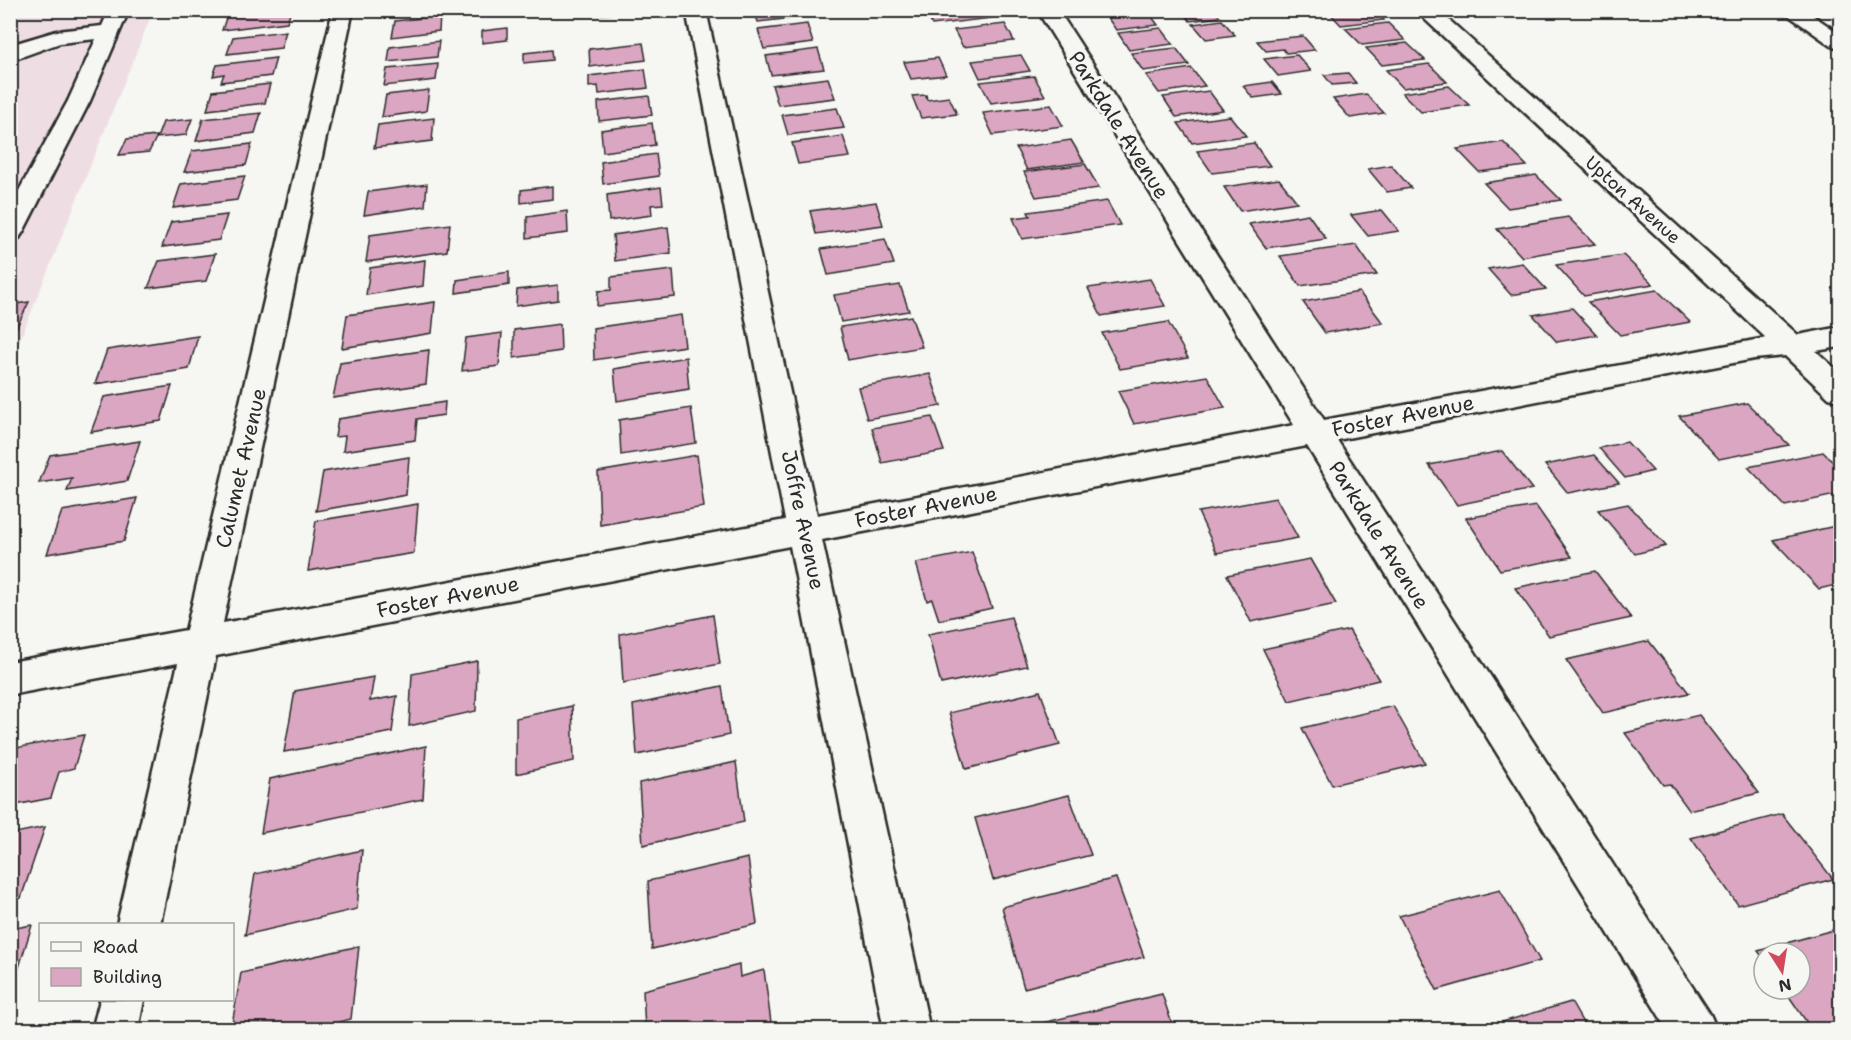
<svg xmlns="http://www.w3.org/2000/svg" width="1851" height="1040" viewBox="0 0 1851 1040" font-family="'Shantell Sans',sans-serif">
<rect width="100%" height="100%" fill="#f6f6f2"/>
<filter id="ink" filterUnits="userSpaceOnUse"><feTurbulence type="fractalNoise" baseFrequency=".0167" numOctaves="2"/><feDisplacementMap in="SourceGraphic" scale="12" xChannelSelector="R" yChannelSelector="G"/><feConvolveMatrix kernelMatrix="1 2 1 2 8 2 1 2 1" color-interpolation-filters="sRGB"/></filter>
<g filter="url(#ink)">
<polygon fill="#eedee3" points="11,11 153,11 11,362"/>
<g fill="#daa6c1" stroke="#2b2b2b" stroke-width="1.5">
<polygon points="269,10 291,10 287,22 222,30 227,15"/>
<polygon points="583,10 637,10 637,11 583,16"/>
<polygon points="754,10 800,10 802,17 758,22"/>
<polygon points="925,10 987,10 992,18 932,25"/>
<polygon points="1137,10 1147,10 1158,25 1116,30 1105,14"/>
<polygon points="1182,10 1215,10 1220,17 1190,21"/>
<polygon points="1327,10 1374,10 1384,20 1341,25"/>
<polygon points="440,16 439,31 392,37 395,21"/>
<polygon points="1222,20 1235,35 1206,39 1193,24"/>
<polygon points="1388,23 1405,40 1362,45 1345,28"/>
<polygon points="807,24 813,43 764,49 758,30"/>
<polygon points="1005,24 1014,41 963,47 954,30"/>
<polygon points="507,28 507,40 482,43 482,31"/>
<polygon points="1161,28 1173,44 1129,50 1118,33"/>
<polygon points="286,31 281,48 227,54 233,37"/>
<polygon points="1303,36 1315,50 1286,53 1283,49 1266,51 1257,41"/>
<polygon points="439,41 437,57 388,62 390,47"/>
<polygon points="643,43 646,60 590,67 589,49"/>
<polygon points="1407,43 1425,60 1382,65 1366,48"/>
<polygon points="1176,48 1189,65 1143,71 1131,53"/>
<polygon points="818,49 824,69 771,75 766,56"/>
<polygon points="551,50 552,60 524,63 524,53"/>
<polygon points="1021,55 1030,71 980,78 972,61"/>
<polygon points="1297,55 1311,71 1278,76 1264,59"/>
<polygon points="276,58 271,76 221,82 224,74 213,76 217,65"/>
<polygon points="938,58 946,75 911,79 904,62"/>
<polygon points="438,64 436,80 384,86 387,69"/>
<polygon points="1429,64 1447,82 1403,88 1386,70"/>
<polygon points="1191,68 1205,86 1159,93 1146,75"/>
<polygon points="645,69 648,88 599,94 598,86 589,87 589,76"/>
<polygon points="1348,73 1356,83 1332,85 1324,75"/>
<polygon points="1034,76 1045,96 991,103 980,82"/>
<polygon points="828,78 835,98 778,105 772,85"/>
<polygon points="1272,82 1282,94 1253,98 1243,86"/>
<polygon points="270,84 265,103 207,110 213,91"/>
<polygon points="1449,86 1469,105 1421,112 1402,93"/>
<polygon points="429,90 426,111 382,117 386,95"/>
<polygon points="1209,91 1223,110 1176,117 1163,97"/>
<polygon points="1366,94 1384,113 1350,118 1333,99"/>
<polygon points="926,95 927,100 949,97 957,114 921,118 912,96"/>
<polygon points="649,96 652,115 599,121 598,102"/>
<polygon points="1051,105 1063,126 993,135 983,113"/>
<polygon points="837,108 844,128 788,135 782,115"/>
<polygon points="261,113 255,133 196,141 203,119"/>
<polygon points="1230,116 1246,136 1192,143 1178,123"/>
<polygon points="434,118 432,141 374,148 378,125"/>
<polygon points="192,119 186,135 157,138 163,122"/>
<polygon points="652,123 655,145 603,152 601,130"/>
<polygon points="157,136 149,152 119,155 127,139"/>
<polygon points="843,136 850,157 798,164 792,143"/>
<polygon points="1071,140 1084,162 1027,170 1016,148"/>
<polygon points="1503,142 1527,166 1479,172 1457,149"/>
<polygon points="1254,143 1270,166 1212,173 1197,151"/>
<polygon points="252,144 246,165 184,172 192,151"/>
<polygon points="656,154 659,176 603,184 601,162"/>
<polygon points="1085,164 1099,188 1036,197 1024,172"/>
<polygon points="1391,165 1411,188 1387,192 1368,169"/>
<polygon points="1536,175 1561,200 1508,208 1484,183"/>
<polygon points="245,176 237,200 173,208 181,184"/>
<polygon points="1279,179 1297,202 1240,211 1224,187"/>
<polygon points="427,184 425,206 364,215 368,192"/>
<polygon points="553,186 553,199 521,203 521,190"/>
<polygon points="661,187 663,204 651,205 652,215 609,221 607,195"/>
<polygon points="1107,201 1120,225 1022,239 1013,218 1030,216 1028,212"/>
<polygon points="876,202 883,225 816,234 810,211"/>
<polygon points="1382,210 1399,231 1368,236 1351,215"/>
<polygon points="567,211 568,233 527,238 527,217"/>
<polygon points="1308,214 1326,239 1266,248 1249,224"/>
<polygon points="227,215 219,240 162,247 171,222"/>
<polygon points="1568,217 1595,244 1522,257 1497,229"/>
<polygon points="450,224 447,251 366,262 370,235"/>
<polygon points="668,227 671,253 615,261 613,235"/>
<polygon points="885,239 894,264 828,275 821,249"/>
<polygon points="1356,245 1377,275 1300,286 1280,256"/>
<polygon points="215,254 206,281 148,288 159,261"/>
<polygon points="1623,255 1653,284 1584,296 1556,265"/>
<polygon points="425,260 423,286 366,295 370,268"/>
<polygon points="1522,263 1546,289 1511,295 1488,269"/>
<polygon points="673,270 675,297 597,306 598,291 611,290 611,277"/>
<polygon points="509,272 509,285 456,293 457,280"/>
<polygon points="1150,279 1165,306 1101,316 1088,288"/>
<polygon points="558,285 558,300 516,306 517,290"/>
<polygon points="900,285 909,311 841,322 834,295"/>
<polygon points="1657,290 1690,322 1620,335 1588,302"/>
<polygon points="1359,292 1383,323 1325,333 1303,302"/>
<polygon points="29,302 10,341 10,305"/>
<polygon points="435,302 432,333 342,348 347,315"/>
<polygon points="1572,308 1597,335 1557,342 1533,315"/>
<polygon points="681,315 685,346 594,360 593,328"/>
<polygon points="911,316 922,347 848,360 840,327"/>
<polygon points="1168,322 1188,358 1120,369 1102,333"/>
<polygon points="560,324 561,351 514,358 514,330"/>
<polygon points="502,333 499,366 462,371 466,338"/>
<polygon points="198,336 189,369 95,384 107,350"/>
<polygon points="429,350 426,384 333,398 340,363"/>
<polygon points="686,357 689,389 617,401 614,369"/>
<polygon points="930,374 941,406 867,419 858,387"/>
<polygon points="1207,376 1225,408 1134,424 1118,391"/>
<polygon points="172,386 161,421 91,432 104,397"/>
<polygon points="445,402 444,415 417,419 415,440 343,451 345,436 335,437 338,419"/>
<polygon points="1747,403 1789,445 1719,459 1679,416"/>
<polygon points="691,408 696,443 621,455 619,420"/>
<polygon points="932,417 944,451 882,463 872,428"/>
<polygon points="140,441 127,481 67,491 72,478 39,483 50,455"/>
<polygon points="1627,442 1653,471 1625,478 1599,448"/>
<polygon points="1502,451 1532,489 1457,505 1429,465"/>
<polygon points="1823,452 1840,469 1840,494 1785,506 1748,467"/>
<polygon points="697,455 704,507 600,525 598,472"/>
<polygon points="1594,455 1619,483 1568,493 1545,465"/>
<polygon points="409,457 406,495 316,511 323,472"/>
<polygon points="137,498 124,541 47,554 62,511"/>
<polygon points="1276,498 1298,538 1217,553 1198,512"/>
<polygon points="418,504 414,553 308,571 316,521"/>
<polygon points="1628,504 1666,546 1635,554 1598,510"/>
<polygon points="1536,506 1572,557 1500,570 1466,518"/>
<polygon points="1840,525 1840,584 1819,589 1773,540"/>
<polygon points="972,552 992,608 939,620 932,599 927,601 916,563"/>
<polygon points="1310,559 1336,604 1251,622 1227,575"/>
<polygon points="1595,571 1631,618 1549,636 1515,588"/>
<polygon points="713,615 720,664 623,683 620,634"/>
<polygon points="1011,617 1027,666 941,684 928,634"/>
<polygon points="1349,630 1379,680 1289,701 1263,649"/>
<polygon points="1649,641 1689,693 1603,713 1566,660"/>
<polygon points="477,661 476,711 409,726 412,674"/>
<polygon points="374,677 370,701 397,696 392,732 284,752 295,691"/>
<polygon points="722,686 729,735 637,755 633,705"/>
<polygon points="1040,691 1060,745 966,769 949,713"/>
<polygon points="572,706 574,761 516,774 516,718"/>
<polygon points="1393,706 1425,763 1332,785 1302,728"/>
<polygon points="1699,715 1759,793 1689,810 1670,784 1663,785 1625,733"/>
<polygon points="84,735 74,768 59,772 51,798 10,806 10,749"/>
<polygon points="426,746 423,799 261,833 270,779"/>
<polygon points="736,762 744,822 643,845 639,783"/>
<polygon points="1069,795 1091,855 993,880 975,818"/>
<polygon points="1782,814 1833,879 1738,905 1691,838"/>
<polygon points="45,827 21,898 10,900 10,834"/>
<polygon points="362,850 357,909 245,935 255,874"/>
<polygon points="748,858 757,924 652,949 648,881"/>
<polygon points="1116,878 1144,957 1024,988 1002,907"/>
<polygon points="1500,890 1540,961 1437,990 1399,916"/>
<polygon points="32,925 13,987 10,988 10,929"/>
<polygon points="1840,928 1840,1027 1831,1030 1812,1030 1784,989 1800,989 1800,953 1764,953 1764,959 1758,951"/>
<polygon points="359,946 351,1019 306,1030 231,1030 241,973"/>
<polygon points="739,965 740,977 764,970 772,1030 645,1030 643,990"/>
<polygon points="1162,994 1174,1030 1039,1030 1038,1024"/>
<polygon points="1571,1002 1587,1030 1475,1030"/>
</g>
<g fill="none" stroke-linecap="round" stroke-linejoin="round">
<g stroke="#2b2b2b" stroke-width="5">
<g id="minor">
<polygon points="109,10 129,10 90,101 23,232 19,238 10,240 10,207 68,101 96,39 60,43 10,61 10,45 57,31 102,26"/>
<polygon points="333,10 353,10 223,623 785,520 686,10 706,10 817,515 1294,425 1037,10 1058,10 1324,420 1766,338 1415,10 1438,10 1798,335 1840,327 1840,347 1816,351 1840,373 1840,401 1829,398 1785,356 1754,359 1337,440 1710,1014 1717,1030 1668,1030 1307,446 822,540 930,1030 884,1030 790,546 216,656 160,924 117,924 178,663 10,695 10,662 186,630"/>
<polygon points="1781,10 1805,10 1840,34 1840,49 1833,47"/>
<polygon points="100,1000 144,1000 138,1030 92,1030"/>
</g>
</g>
<use href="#minor" fill="#f6f6f2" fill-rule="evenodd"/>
</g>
</g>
<g text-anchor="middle" stroke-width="6" stroke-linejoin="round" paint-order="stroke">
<g font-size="18" fill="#2b2b2b" stroke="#f6f6f2">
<text transform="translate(1633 200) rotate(42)" y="6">Upton Avenue</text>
</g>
<g font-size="21" fill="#2b2b2b" stroke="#f6f6f2">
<text transform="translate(1119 125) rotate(58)" y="7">Parkdale Avenue</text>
<text transform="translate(1403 416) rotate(-11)" y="7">Foster Avenue</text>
<text transform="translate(241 468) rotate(-77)" y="7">Calumet Avenue</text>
<text transform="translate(926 507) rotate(-11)" y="7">Foster Avenue</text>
<text transform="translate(803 520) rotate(78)" y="7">Joffre Avenue</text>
<text transform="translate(1379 535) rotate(58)" y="7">Parkdale Avenue</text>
<text transform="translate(448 597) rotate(-11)" y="7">Foster Avenue</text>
</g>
</g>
<rect width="1851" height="1040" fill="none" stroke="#f6f6f2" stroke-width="36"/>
<rect x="18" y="18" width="1815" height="1004" fill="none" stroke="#2b2b2b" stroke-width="2" filter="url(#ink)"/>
<rect x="39" y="923" width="195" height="78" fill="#f6f6f2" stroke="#a5a5a2" stroke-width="1.5"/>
<rect x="51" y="942" width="30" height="9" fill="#f6f6f2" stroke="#a5a5a2" stroke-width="1.5"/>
<text x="93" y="953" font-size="18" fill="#2b2b2b">Road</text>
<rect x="51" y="968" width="30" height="18" fill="#daa6c1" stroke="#a5a5a2" stroke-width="1.5"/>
<text x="93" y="983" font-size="18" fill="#2b2b2b">Building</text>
<g transform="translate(1782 971) rotate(168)"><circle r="28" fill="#f6f6f2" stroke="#a5a5a2" stroke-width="1.5"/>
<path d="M0-4.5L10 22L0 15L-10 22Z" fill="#d1495b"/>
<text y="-9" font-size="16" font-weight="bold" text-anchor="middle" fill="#2b2b2b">N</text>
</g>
</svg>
